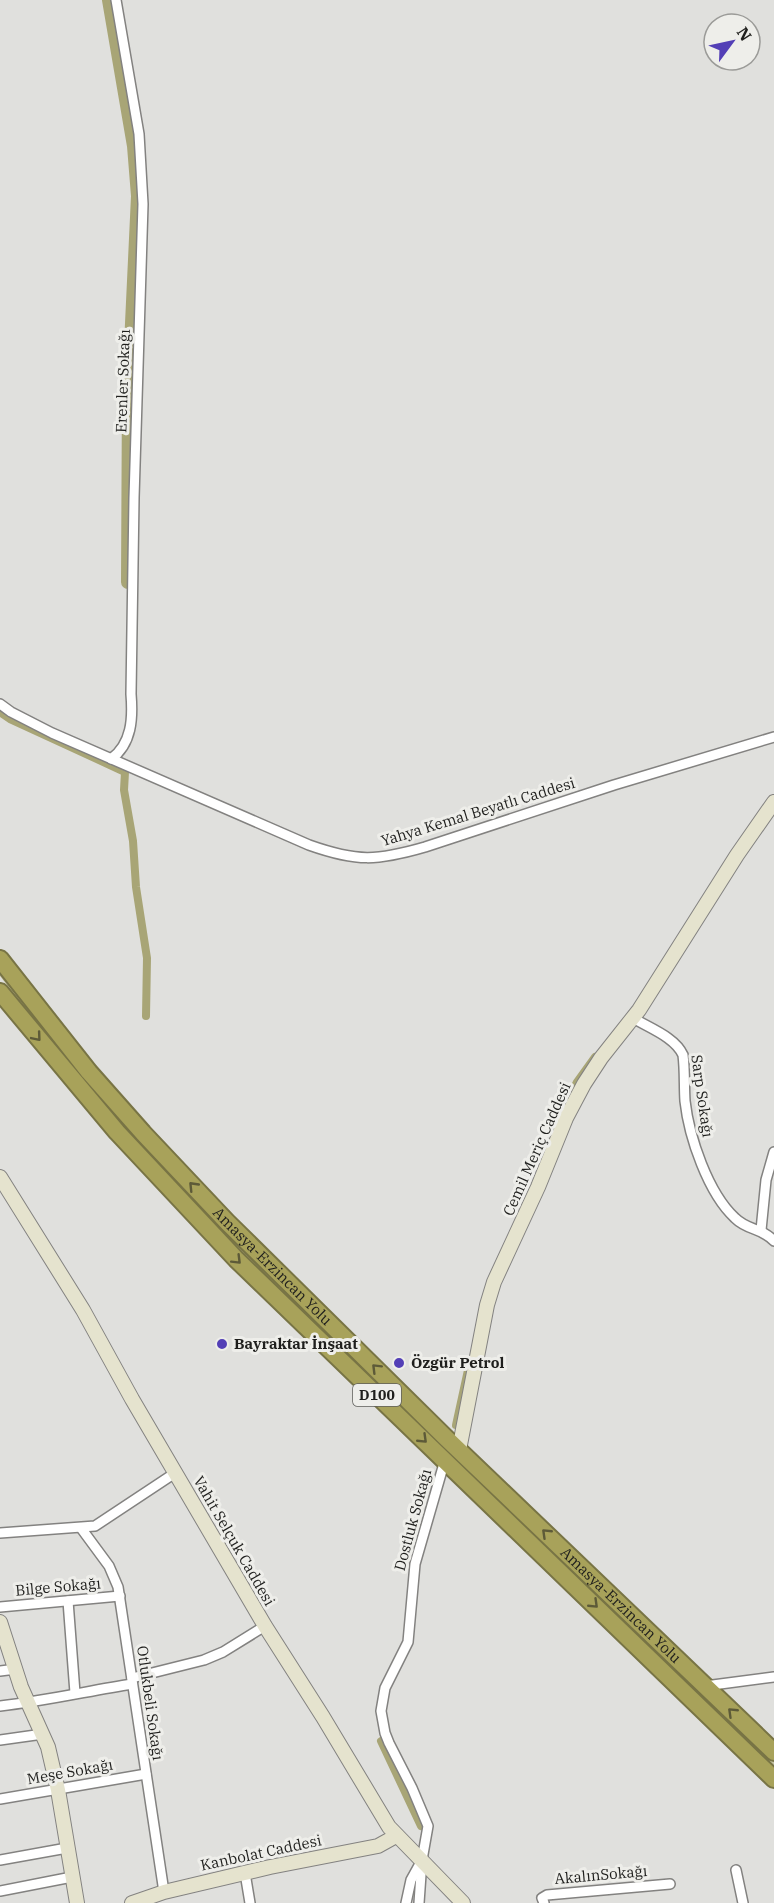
<svg xmlns="http://www.w3.org/2000/svg" width="774" height="1903" viewBox="0 0 774 1903" font-family="'IBM Plex Serif',serif">
<defs>
<pattern id="grass-tufts" width="24" height="20" patternUnits="userSpaceOnUse" patternTransform="scale(1.5)"><rect width="24" height="20" fill="#c3c1a0"/><path d="M3 7l-1-3M5 7V3M7 7l1-3M15 17l-1-3M17 17v-4M19 17l1-3" fill="none" stroke="#a7a589"/></pattern>
</defs>
<rect width="100%" height="100%" fill="#e0e0dd"/>
<polygon fill="url(#grass-tufts)" points="0,968 32,1011 581,1575 774,1762 774,1768 201,1212 130,1135 28,1013 0,976"/>
<g fill="none" stroke-linecap="round" stroke-linejoin="round">
<g stroke="#a8a576" stroke-width="8">
<polyline points="0,712 10,719 125,772 124,790 133,841 136,887 147,958 146,1016"/>
<polyline points="559,1119 577,1082 595,1057"/>
<polyline points="456,1425 468,1370"/>
<polyline points="381,1741 421,1826"/>
</g>
<polyline stroke="#a8a576" stroke-width="14" points="109,0 134,146 138,196 129,387 128,582"/>
<g stroke="#838280" stroke-width="12">
<g id="street">
<path d="M0,704L11,712L52,733L309,845C357,862 377,861 425,847L614,785L774,737"/>
<path d="M111,759C132,744 133,718 131,694L134,498L143,204L139,134L116,0"/>
<path d="M633,1018C649,1028 675,1037 683,1055C685,1070 684,1086 685,1101C689,1137 708,1193 735,1218C748,1231 761,1227 774,1241"/>
<polyline points="761,1230 766,1180 774,1152"/>
<polyline points="81,1528 109,1566 118,1587 164,1892"/>
<polyline points="0,1533 95,1526 175,1473"/>
<polyline points="68,1601 75,1693"/>
<polyline points="0,1607 120,1596"/>
<polyline points="0,1671 16,1669"/>
<polyline points="132,1678 204,1660 223,1652 265,1626"/>
<polyline points="705,1686 774,1677"/>
<path d="M0,1706C45,1701 88,1691 132,1684"/>
<polyline points="0,1740 43,1734"/>
<polyline points="0,1799 146,1774"/>
<polyline points="0,1860 67,1848"/>
<polyline points="736,1870 743,1903"/>
<polyline points="245,1873 250,1903"/>
<polyline points="0,1891 72,1877"/>
<polyline points="406,1903 411,1880 421,1862"/>
<polyline points="419,1903 422,1860 428,1826 412,1788 389,1743 385,1733 381,1711 385,1688 408,1642 415,1564 445,1460"/>
<polyline points="544,1903 542,1898 547,1895 670,1884"/>
</g>
</g>
<g stroke="#838280" stroke-width="16">
<g id="secondary">
<polyline points="0,1177 83,1310 132,1399 265,1626 323,1717 389,1827 463,1903"/>
<polyline points="459,1450 487,1305 494,1282 538,1187 566,1118 584,1084 601,1058 639,1010 737,855 774,802"/>
<polyline points="0,1622 21,1687 48,1747 58,1790 77,1903"/>
<polyline points="132,1903 164,1892 270,1867 378,1846 396,1836"/>
</g>
</g>
<g stroke="#787445" stroke-width="20">
<g id="highway">
<path id="s1" d="M0,959L89,1072L143,1133L227,1222L446,1438L774,1752"/>
<polyline points="0,992 117,1132 236,1259 774,1779"/>
</g>
</g>
<use href="#street" stroke="#fff" stroke-width="9"/>
<use href="#secondary" stroke="#e5e3ce" stroke-width="14"/>
<use href="#highway" stroke="#a8a25a" stroke-width="16"/>
</g>
<defs><path id="oneway-chevron" d="M-2-3.5L2.5 0L-2 3.5" fill="none" stroke-width="1.6" stroke-linecap="round" stroke-linejoin="round" transform="scale(1.5)"/></defs>
<g stroke="#5d5a38">
<use href="#oneway-chevron" transform="translate(37 1037) rotate(50)"/>
<use href="#oneway-chevron" transform="translate(193 1186) rotate(-134)"/>
<use href="#oneway-chevron" transform="translate(237 1260) rotate(45)"/>
<use href="#oneway-chevron" transform="translate(376 1368) rotate(-135)"/>
<use href="#oneway-chevron" transform="translate(423 1439) rotate(44)"/>
<use href="#oneway-chevron" transform="translate(546 1533) rotate(-136)"/>
<use href="#oneway-chevron" transform="translate(594 1604) rotate(44)"/>
<use href="#oneway-chevron" transform="translate(732 1712) rotate(-136)"/>
</g>
<g fill="#533fb6" stroke="#eeeeea" stroke-width="2">
<circle cx="222" cy="1344" r="6"/>
<circle cx="399" cy="1363" r="6"/>
</g>
<g text-anchor="middle" stroke-width="6" stroke-linejoin="round" paint-order="stroke">
<rect fill="#eeeeea" stroke="#5d5d5a" stroke-width="1.5" x="353" y="1384" width="48" height="22" rx="4.5"/>
<g font-size="14" font-weight="bold" fill="#1f1f1d">
<text x="377" y="1400">D100</text>
</g>
<g font-size="15" fill="#1f1f1d" stroke="#eeeeea">
<text transform="translate(123 381) rotate(-88)" y="5">Erenler Sokağı</text>
<text transform="translate(478 812) rotate(-17)" y="5">Yahya Kemal Beyatlı Caddesi</text>
<text transform="translate(702 1096) rotate(82)" y="5">Sarp Sokağı</text>
<text transform="translate(537 1149) rotate(-66)" y="5">Cemil Meriç Caddesi</text>
<text dy="5" stroke="none"><textPath href="#s1" startOffset="411">Amasya-Erzincan Yolu</textPath></text>
<text transform="translate(413 1520) rotate(-75)" y="5">Dostluk Sokağı</text>
<text transform="translate(234 1541) rotate(60)" y="5">Vahit Selçuk Caddesi</text>
<text transform="translate(58 1587) rotate(-5)" y="5">Bilge Sokağı</text>
<text dy="5" stroke="none"><textPath href="#s1" startOffset="897">Amasya-Erzincan Yolu</textPath></text>
<text transform="translate(150 1703) rotate(82)" y="5">Otlukbeli Sokağı</text>
<text transform="translate(70 1772) rotate(-10)" y="5">Meşe Sokağı</text>
<text transform="translate(261 1853) rotate(-12)" y="5">Kanbolat Caddesi</text>
<text transform="translate(601 1875) rotate(-5)" y="5">AkalınSokağı</text>
</g>
<g font-size="15" font-weight="bold" fill="#1f1f1d" stroke="#eeeeea" text-anchor="start">
<text x="234" y="1349">Bayraktar İnşaat</text>
<text x="411" y="1368">Özgür Petrol</text>
</g>
</g>
<g transform="translate(732 42) rotate(57)"><circle r="28" fill="#eeeeea" stroke="#9b9b98" stroke-width="1.5"/>
<path d="M0-4.5L10 22L0 15L-10 22Z" fill="#533fb6"/>
<text y="-9" font-size="16" font-weight="bold" text-anchor="middle" fill="#1f1f1d">N</text>
</g>
</svg>
